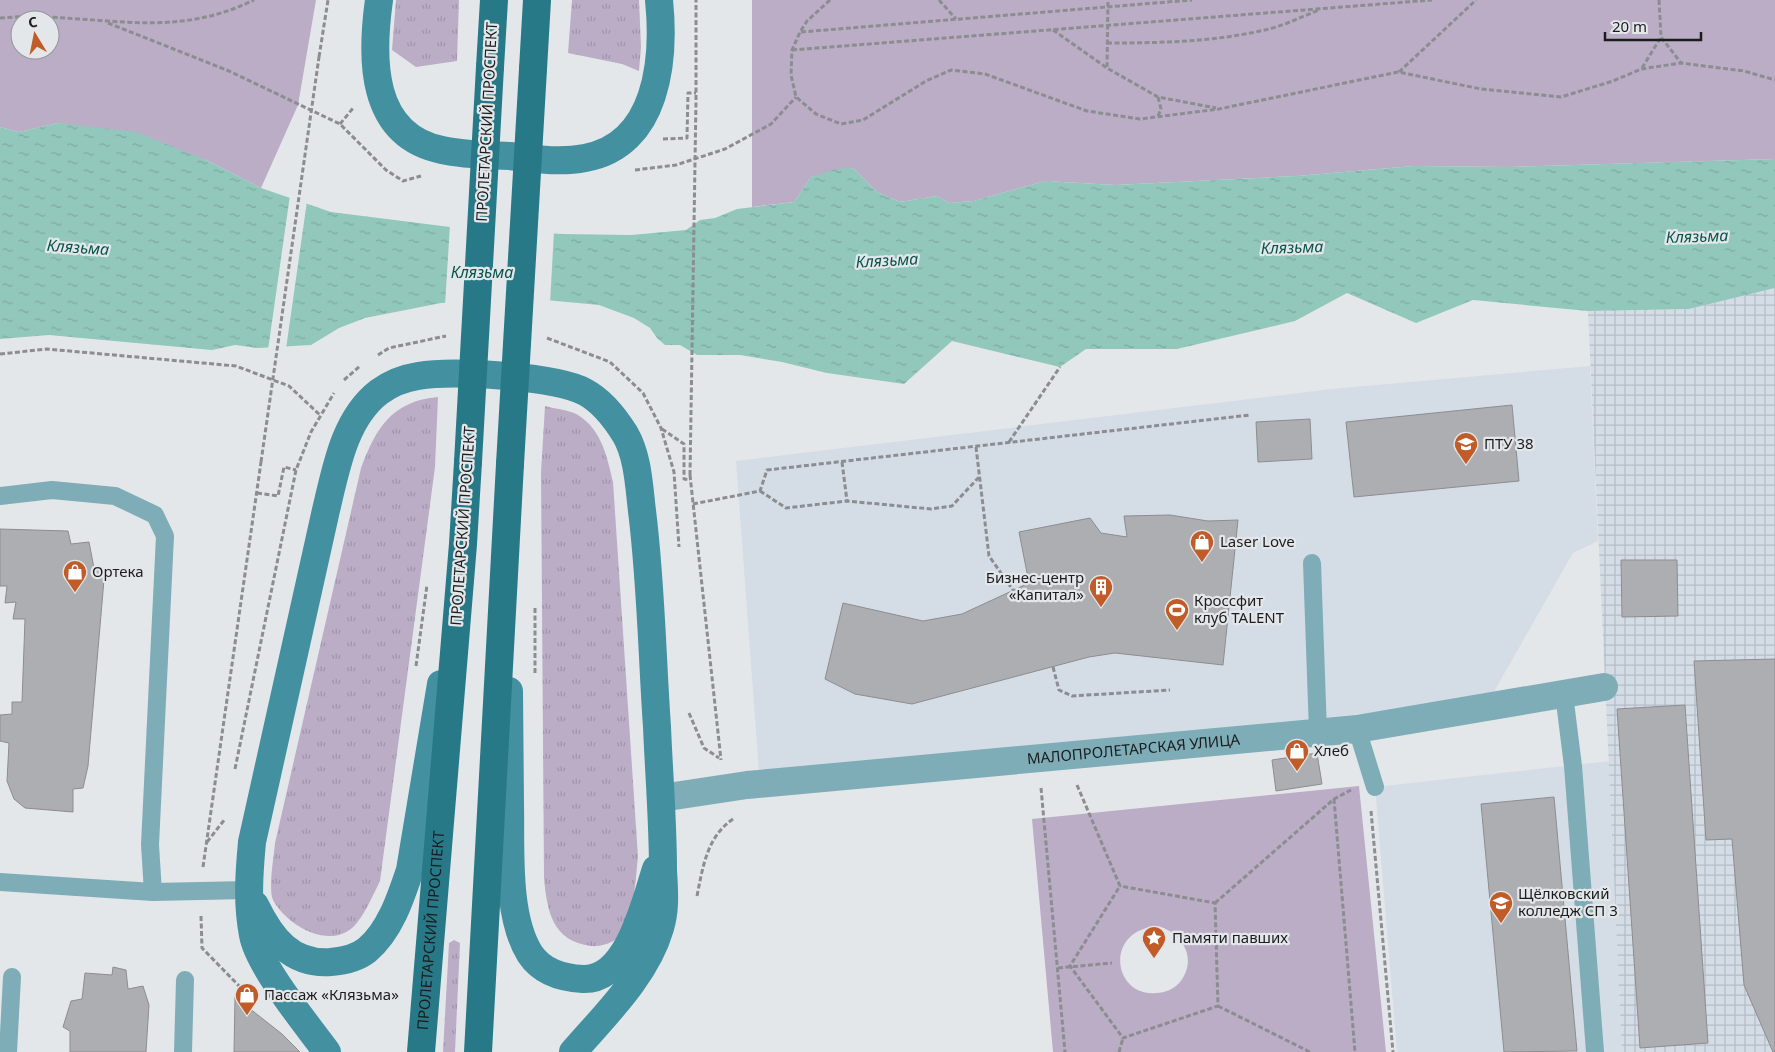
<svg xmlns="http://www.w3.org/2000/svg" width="1775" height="1052" viewBox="0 0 1775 1052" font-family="'Noto Sans',sans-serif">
<defs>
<pattern id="industrial-grid" width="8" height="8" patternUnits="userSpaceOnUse" patternTransform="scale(1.25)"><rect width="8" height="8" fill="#d4dde6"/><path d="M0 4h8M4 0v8" fill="none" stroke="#b5bdc5"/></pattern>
<pattern id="grass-tufts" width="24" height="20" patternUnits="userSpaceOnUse" patternTransform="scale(1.25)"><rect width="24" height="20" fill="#bbadc6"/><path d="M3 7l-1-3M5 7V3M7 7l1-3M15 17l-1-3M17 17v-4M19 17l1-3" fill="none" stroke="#a094aa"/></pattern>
<pattern id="water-ripples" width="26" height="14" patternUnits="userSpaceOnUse" patternTransform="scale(1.25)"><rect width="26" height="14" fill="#92c7bc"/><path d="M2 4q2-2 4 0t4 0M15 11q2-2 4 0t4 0" fill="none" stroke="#7daaa1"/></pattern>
</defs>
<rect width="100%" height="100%" fill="#e4e7ea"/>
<g fill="#d4dde6">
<polygon points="1590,366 1598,541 1573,553 1492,695 1362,714 759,773 736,461 1331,389"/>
<polygon points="1610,761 1622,1052 1397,1052 1375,787"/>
</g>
<polygon fill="url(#industrial-grid)" points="1775,288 1775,1052 1622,1052 1588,311 1689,309"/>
<g fill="url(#grass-tufts)">
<polygon points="396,0 459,0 457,61 416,67 392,50"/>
<polygon points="572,0 639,0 641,47 639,71 622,64 568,53"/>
<path d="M438,397L435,467L380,881C373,895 366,912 356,924C332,952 287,926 273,900C268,889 274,856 275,843L361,468C376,428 392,401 438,397Z"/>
<path d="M545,406C555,409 570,410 578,415C602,430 607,457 613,482L638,857C635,883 635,914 619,936C614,943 600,947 591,946C552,941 547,911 544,878L541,472Z"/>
<polygon points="454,940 460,943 455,1052 443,1052 449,943"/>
</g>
<g fill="#bbadc6" fill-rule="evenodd">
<path d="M0,0H316L298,105L261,188L206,160L58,123L19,132L0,127ZM20,20H50V50H20Z"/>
<polygon points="752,0 1775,0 1775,159 1509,167 1414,166 1297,176 1115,185 1045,181 974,201 949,203 937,196 900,202 877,192 853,168 811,177 794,202 752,207"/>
<path d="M1359,786L1386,1052H1053L1032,819ZM1158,926C1183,933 1198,959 1180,982C1174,989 1165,993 1156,993C1113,997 1103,930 1158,926Z"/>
</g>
<polygon fill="url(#water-ripples)" points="58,123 136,132 206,160 261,188 331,212 450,227 562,234 631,235 686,230 700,220 715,218 737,209 794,202 811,177 836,169 853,168 877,192 900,202 937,196 949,203 974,201 1045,181 1115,185 1297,176 1414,166 1509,167 1775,159 1775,288 1689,309 1588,311 1473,300 1416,323 1347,293 1295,321 1177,349 1086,349 1060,367 952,341 904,384 827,373 782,362 740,355 697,355 680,345 665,345 657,338 650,328 634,318 599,305 546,300 441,303 365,318 339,328 311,345 258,348 235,345 212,350 49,335 0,339 0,127 19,132"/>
<g fill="#e4e7ea">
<polygon points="290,195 307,201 286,349 268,350"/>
<polygon points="450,225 554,231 550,303 445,305"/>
</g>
<g fill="#adaeb1" stroke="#8d8d91">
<polygon points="1512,405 1519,481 1354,497 1346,422"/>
<polygon points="1310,419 1312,459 1258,462 1256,422"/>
<polygon points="1170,515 1208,521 1238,520 1223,665 1115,653 1089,657 912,704 855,694 825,679 843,603 923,621 962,614 1029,583 1019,532 1090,518 1101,533 1127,537 1124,516"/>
<polygon points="0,529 68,531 71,544 89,542 94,568 105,568 88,766 83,788 73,789 73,812 25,808 14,799 7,781 9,743 0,741 0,715 12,714 12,702 22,702 25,619 13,619 16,602 5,603 7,586 0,586"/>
<polygon points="1621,560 1677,560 1678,616 1622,617"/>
<polygon points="1775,659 1775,1052 1773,1052 1744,985 1732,839 1706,840 1694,661"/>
<polygon points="1685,705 1708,1043 1640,1048 1617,709"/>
<polygon points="1317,753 1322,784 1276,791 1272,760"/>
<polygon points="1554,797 1577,1051 1504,1052 1481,804"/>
<polygon points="113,967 126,970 128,989 143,986 149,1005 146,1052 70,1052 70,1031 63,1027 71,1001 82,999 85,973 112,975"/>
<polygon points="235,997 282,1034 300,1052 234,1052"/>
</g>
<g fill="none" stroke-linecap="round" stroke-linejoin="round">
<g stroke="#8b8d90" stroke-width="3" stroke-dasharray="5 2.5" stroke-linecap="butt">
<polyline points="830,0 807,21 800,32 792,50 791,75 796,97 816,114 841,124 863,120 926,81 951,70 985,74 1087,111 1140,119 1219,109 1398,72 1481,89 1561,97 1613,81 1641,69 1681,63 1744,71 1775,80"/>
<polyline points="939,0 956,19"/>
<polyline points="1659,0 1661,37 1681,63"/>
<path d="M0,18C15,17 31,16 46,17C122,20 182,35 254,0"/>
<polyline points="108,23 229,71 340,124 386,170 403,181 421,176"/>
<polyline points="1053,30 1107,68 1158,97 1216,108"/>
<polyline points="801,32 1192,0"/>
<path d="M1107,43C1160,43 1212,42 1265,30C1283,26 1301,17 1319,10"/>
<polyline points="792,50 1432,0"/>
<polyline points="319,57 328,0"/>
<polyline points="1107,67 1108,0"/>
<polyline points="1642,68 1661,37"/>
<polyline points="1399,72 1476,0"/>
<polyline points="696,100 696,0"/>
<polyline points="1158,116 1161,109 1158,97"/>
<polyline points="340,124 354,107"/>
<polyline points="663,139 687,138 688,93 696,93"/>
<polyline points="635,170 676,165 725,149 771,124 796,97"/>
<polyline points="547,338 610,362 643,393 661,428 674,472 679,547"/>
<polyline points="0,354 47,349 236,366 289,386 320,415"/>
<polyline points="378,355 389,348 446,336"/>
<polyline points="344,380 360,366"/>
<polyline points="662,429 684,444 684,479 690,480"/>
<polyline points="1009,442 1060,367"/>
<polyline points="976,447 989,556 1013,590"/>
<polyline points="842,462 847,501"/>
<polyline points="690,475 721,760"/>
<polyline points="760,491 786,508 847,501 931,509 952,506 980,476"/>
<polyline points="257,493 278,496 284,467 296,470"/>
<polyline points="693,504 760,491 767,470 1250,415"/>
<polyline points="535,608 535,674"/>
<polyline points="416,666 427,585"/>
<polyline points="1053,667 1059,690 1072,696 1170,690"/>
<polyline points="689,713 704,748 719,758"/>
<polyline points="235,769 296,470 311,432 334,393"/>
<polyline points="1077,785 1120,886 1070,966 1123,1038 1218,1006 1215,903 1120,886"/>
<polyline points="1041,788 1065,1052"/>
<polyline points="1334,799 1355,1052"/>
<polyline points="1371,811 1393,1052"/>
<polyline points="207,842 225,819"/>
<polyline points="203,867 261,462"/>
<path d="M697,896C703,866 707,837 733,819"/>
<polyline points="1215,903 1334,799 1351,790"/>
<polyline points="201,916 202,948 245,992"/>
<polyline points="1058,968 1112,963"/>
<polyline points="1218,1006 1310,1052"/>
<polyline points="1119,1052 1123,1038"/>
</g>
<g stroke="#7eadb8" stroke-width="18">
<polyline points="0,496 52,490 115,496 155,515 165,536 150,845 153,892"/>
<polyline points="1312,563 1318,732"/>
<polyline points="1564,694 1573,766 1595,1052"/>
<polyline points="1357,729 1375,787"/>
<polyline points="0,882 153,892 248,890"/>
<polyline points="8,1052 12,977"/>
<polyline points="183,1052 185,980"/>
</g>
<path stroke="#7eadb8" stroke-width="28" id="s1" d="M661,798L747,785L1357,729L1604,687"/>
<g stroke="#4390a0" stroke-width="28">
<path d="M379,0C371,57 369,135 442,150C464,155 488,155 510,156C535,159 560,163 585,158C658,145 665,59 659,0"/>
<path d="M509,691C509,729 510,767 510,805C511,849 506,916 530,954C542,972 562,978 583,979C628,981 645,902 656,869"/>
<path d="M255,905C271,938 291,965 331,962C344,961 357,958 367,950C390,931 401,897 410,870L441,684"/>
<path d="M327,1052C307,1025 258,965 253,935C247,904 249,874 252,842L326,510C336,469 344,419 379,392C390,384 405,378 418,376C453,370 555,376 585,392C602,401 615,418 625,434C638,456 639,486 642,511C651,582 652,655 657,727C659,775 663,822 663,870C664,889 666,909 660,928C646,976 605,1015 573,1052"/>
</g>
<g stroke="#287988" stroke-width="28">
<polyline points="490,67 494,0"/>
<polyline points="533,69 537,0"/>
<path id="s2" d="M421,1052L463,544L468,462"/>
<polyline points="478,1052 510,464"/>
</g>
<g stroke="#8b8d90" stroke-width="3" stroke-dasharray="5 2.5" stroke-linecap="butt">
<polyline points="261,462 319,57"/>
<polyline points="690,475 696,100"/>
</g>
<g stroke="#287988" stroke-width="28">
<polyline points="468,462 490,67"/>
<polyline points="510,464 533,69"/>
</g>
</g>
<defs>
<g id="university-pin" transform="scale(1.25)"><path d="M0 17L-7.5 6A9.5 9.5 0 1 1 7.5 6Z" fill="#c15c29" stroke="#e4e7ea"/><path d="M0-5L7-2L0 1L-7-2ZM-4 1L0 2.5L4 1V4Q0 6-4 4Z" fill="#fff"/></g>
<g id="shop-pin" transform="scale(1.25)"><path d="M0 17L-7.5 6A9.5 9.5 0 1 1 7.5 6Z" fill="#c15c29" stroke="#e4e7ea"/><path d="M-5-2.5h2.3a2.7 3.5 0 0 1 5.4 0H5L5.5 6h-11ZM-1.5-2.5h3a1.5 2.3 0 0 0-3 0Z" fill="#fff"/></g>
<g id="building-pin" transform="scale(1.25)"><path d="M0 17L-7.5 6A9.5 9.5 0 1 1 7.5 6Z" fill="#c15c29" stroke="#e4e7ea"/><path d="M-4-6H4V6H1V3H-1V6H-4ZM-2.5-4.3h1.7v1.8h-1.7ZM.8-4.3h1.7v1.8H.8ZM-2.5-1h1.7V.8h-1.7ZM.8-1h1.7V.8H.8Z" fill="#fff"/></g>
<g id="stadium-pin" transform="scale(1.25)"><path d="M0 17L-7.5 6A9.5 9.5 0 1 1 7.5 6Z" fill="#c15c29" stroke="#e4e7ea"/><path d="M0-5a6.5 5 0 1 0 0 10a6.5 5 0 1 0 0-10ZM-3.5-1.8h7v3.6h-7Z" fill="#fff"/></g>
<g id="sight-pin" transform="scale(1.25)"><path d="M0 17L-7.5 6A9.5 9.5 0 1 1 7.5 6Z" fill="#c15c29" stroke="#e4e7ea"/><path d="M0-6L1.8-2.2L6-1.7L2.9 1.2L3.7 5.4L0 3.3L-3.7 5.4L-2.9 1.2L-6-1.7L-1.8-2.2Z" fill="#fff"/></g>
</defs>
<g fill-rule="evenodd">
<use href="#university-pin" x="1466" y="444"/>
<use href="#shop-pin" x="1202" y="542"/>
<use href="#shop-pin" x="75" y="572"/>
<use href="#building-pin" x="1101" y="587"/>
<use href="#stadium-pin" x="1177" y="610"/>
<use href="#shop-pin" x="1297" y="751"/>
<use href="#university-pin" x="1501" y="903"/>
<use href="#sight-pin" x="1154" y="938"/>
<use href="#shop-pin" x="247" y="995"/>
</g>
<g text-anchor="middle" stroke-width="4.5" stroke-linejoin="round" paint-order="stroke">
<g font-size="15" fill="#1b1c1d" stroke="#e4e7ea">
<text transform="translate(487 122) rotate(-87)" y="5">ПРОЛЕТАРСКИЙ ПРОСПЕКТ</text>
<text transform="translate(463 526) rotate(-86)" y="5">ПРОЛЕТАРСКИЙ ПРОСПЕКТ</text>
<text dy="5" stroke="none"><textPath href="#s1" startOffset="475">МАЛОПРОЛЕТАРСКАЯ УЛИЦА</textPath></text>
<text dy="5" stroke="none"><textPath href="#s2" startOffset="122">ПРОЛЕТАРСКИЙ ПРОСПЕКТ</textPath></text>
</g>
<g font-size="15" fill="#1b1c1d" stroke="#e4e7ea" text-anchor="start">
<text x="1484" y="449">ПТУ 38</text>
<text x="1220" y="547">Laser Love</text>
<text x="92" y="577">Ортека</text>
<text x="1084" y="583" text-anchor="end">Бизнес-центр<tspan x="1084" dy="17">«Капитал»</tspan></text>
<text x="1194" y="606">Кроссфит<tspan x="1194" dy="17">клуб TALENT</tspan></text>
<text x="1314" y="756">Хлеб</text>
<text x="1518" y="899">Щёлковский<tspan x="1518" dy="17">колледж СП 3</tspan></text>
<text x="1172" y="943">Памяти павших</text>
<text x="264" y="1000">Пассаж «Клязьма»</text>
</g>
<g font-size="16" font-style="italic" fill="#065349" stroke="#e4e7ea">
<text transform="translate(1697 236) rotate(-2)" y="6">Клязьма</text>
<text transform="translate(78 247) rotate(4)" y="6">Клязьма</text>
<text transform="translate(1292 247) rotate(-2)" y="6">Клязьма</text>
<text transform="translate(887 260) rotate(-3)" y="6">Клязьма</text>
<text x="482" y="278">Клязьма</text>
</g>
</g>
<g transform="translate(35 35) rotate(350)"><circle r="24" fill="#e4e7ea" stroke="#949698"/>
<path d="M0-4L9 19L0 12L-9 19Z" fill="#c15c29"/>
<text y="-8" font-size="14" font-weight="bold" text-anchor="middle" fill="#1b1c1d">С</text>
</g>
<path d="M1605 32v8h96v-8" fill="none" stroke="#1b1c1d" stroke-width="2.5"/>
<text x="1612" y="32" font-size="15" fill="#1b1c1d" stroke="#e4e7ea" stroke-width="4" paint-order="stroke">20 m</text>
</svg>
